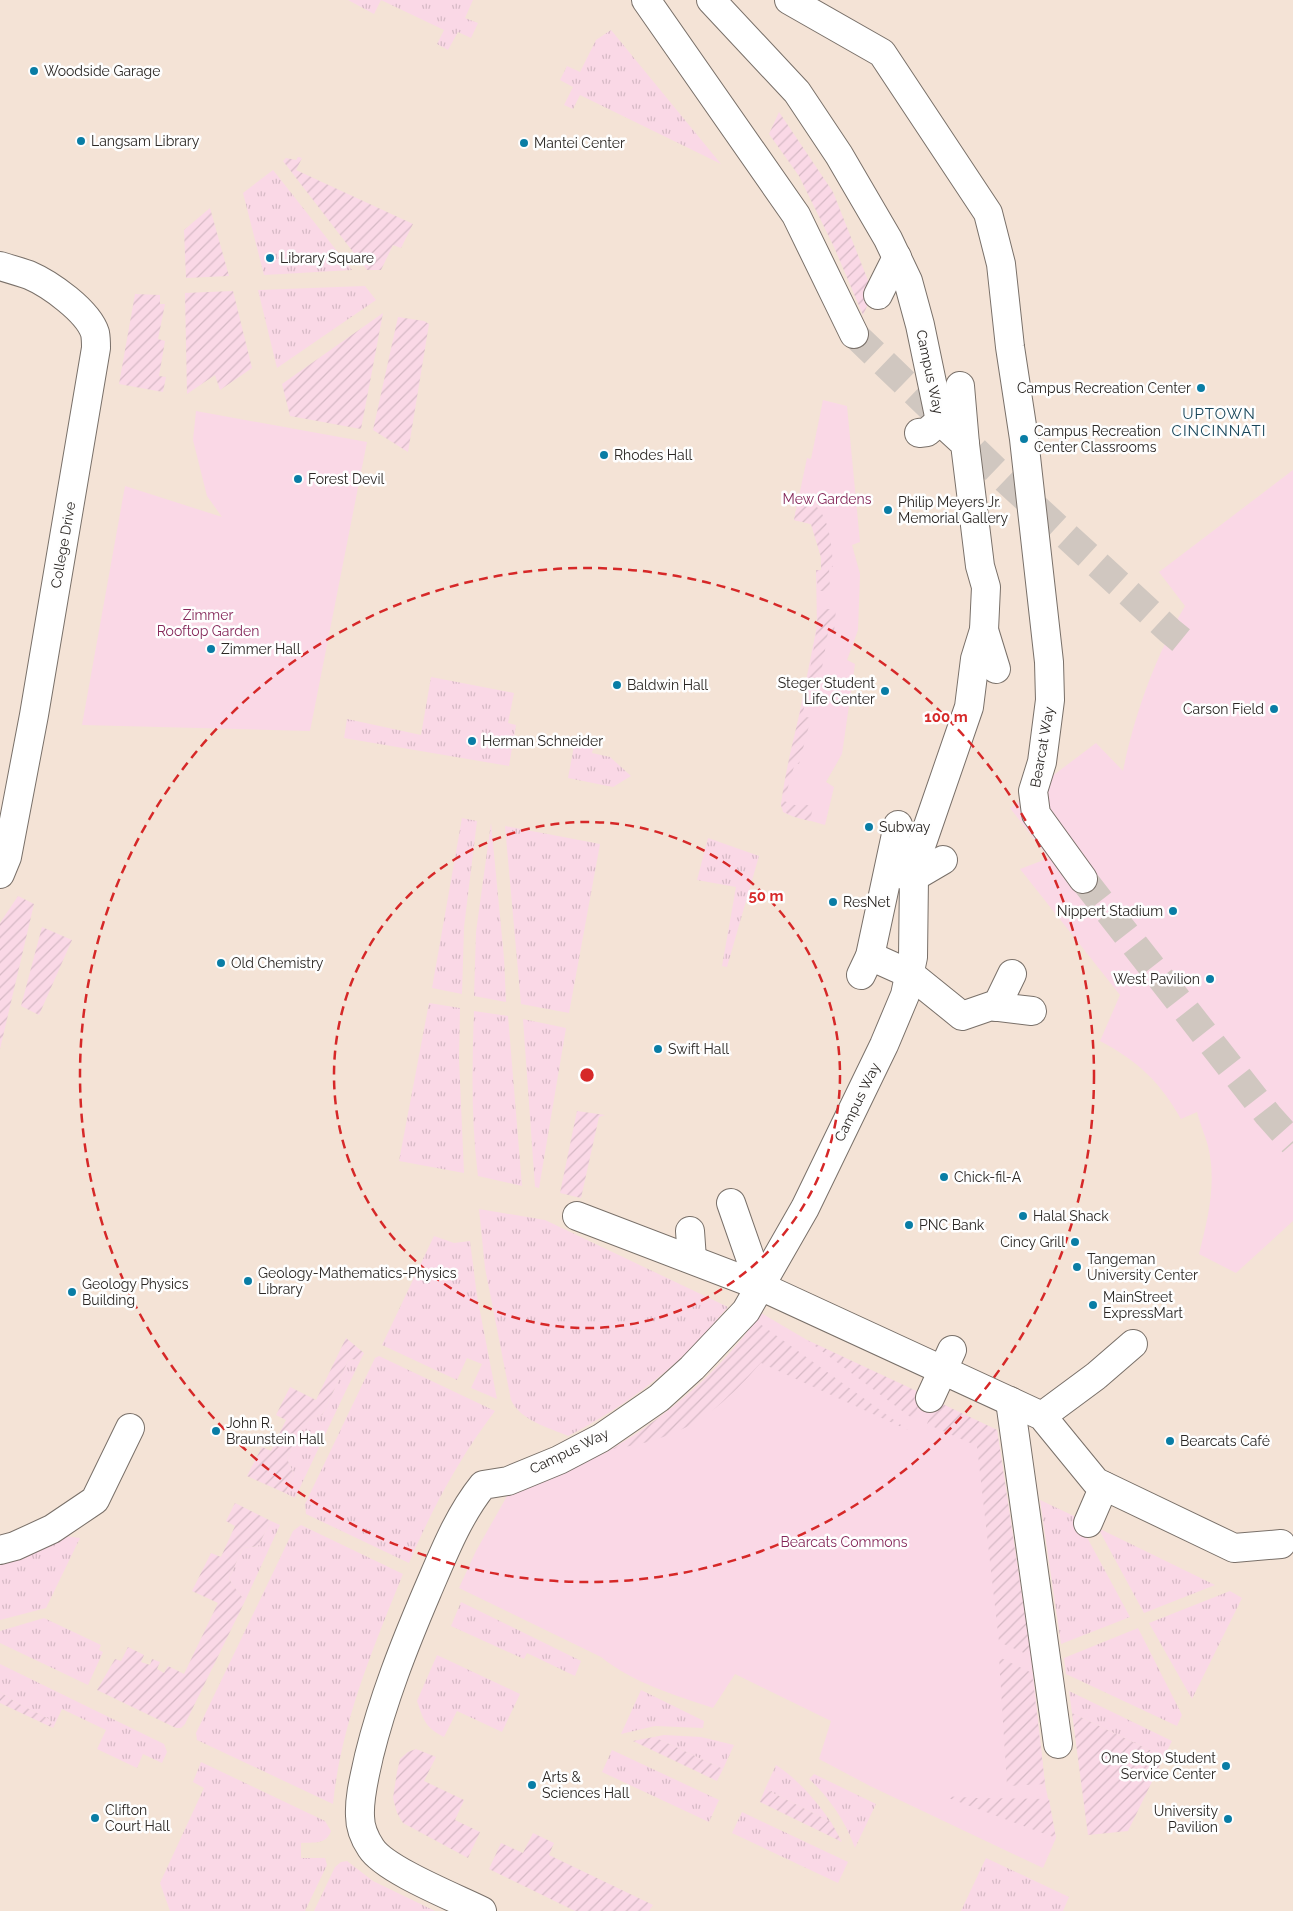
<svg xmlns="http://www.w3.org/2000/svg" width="1293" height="1911" viewBox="0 0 1293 1911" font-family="Raleway,sans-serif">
<defs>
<pattern id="grass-tufts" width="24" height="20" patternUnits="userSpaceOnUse" patternTransform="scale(1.25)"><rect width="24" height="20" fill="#fad8e6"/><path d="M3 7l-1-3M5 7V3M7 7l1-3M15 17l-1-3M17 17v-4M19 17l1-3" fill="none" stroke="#d6b9c5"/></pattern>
<pattern id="garden-furrows" width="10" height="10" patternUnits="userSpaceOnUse" patternTransform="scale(1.25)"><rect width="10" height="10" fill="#fad8e6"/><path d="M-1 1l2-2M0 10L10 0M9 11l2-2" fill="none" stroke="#d6b9c5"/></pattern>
</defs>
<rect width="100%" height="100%" fill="#f9efe7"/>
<rect fill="#f4e3d6" x="0" y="0" width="1293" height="1911"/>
<g fill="url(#grass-tufts)">
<polygon points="348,0 381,0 374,14"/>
<polygon points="381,0 473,0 465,18 478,23 471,38 458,32 448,50 437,44 444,30"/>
<polygon points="611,30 721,164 580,95 573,109 564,105 573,87 560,80 567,66 580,72 596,40"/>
<polygon points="273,170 352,270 264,275 243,193"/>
<polygon points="365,286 376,300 277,368 258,290"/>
<polygon points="431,677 514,693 508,723 516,725 509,766 344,738 347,719 421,735"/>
<polygon points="575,741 594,745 592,753 610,757 631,776 613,787 568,778"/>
<polygon points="462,818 477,821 464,927 462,994 432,988"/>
<polygon points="491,823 504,958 506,1002 474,996 476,932"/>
<polygon points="505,826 600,844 569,1013 521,1004"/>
<polygon points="708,838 759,856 727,967 722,966 736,887 697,880"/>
<polygon points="429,1003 460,1008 459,1059 464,1173 399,1161"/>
<path d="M474,1011L508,1016L522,1186L478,1176C471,1121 472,1066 474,1011Z"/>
<polygon points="523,1019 566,1028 539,1188 535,1187"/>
<path d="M479,1209L545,1220L728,1307C713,1324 698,1343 681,1358C647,1389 609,1415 568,1436C548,1427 521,1421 511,1400L485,1268Z"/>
<polygon points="434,1236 454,1243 470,1241 477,1296 497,1399 471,1388 482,1364 467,1358 457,1380 382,1345"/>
<path d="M379,1356L495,1411C459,1458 432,1509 409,1563L306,1514L305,1504L375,1358Z"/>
<path d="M352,1359L360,1361L295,1498L285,1493L294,1474L287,1459C296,1440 300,1418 322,1415L348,1361Z"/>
<polygon points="1040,1500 1076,1517 1130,1617 1061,1644"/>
<polygon points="271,1521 280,1525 245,1601 232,1584 229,1578 243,1548 258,1546"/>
<path d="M301,1525L403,1574C373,1648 341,1724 333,1804L197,1740L196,1733L293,1531Z"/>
<polygon points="1098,1528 1215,1585 1144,1613"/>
<polygon points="65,1536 80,1538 46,1608 0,1620 0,1562"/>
<polygon points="1230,1591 1242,1598 1192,1699 1149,1623"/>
<polygon points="461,1602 581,1661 575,1676 527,1653 524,1659 451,1626"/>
<polygon points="44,1618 101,1645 99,1650 103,1652 88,1685 0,1643 0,1631"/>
<polygon points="1138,1628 1182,1715 1177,1726 1066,1674 1064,1658"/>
<path d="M437,1655L520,1694L502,1732L457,1711L444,1737C425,1727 424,1721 417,1701Z"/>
<polygon points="0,1664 164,1744 167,1752 162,1763 143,1754 137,1768 97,1749 106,1730 62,1709 53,1728 49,1719 17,1703 0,1692"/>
<polygon points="641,1690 704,1721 703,1728 655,1726 621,1734"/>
<polygon points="1069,1691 1172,1741 1164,1757 1072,1713"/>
<polygon points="664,1735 701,1737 734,1745 723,1769 654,1737"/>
<polygon points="612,1750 719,1800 709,1822 602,1772"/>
<path d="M201,1762L325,1821L331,1831C326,1845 314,1842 301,1843V1858H325L327,1865L305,1911H170L160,1883L204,1788L193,1782Z"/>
<path d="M776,1765C799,1780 815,1800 831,1822L765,1789Z"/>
<path d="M814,1774L876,1804L855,1848C846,1822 829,1797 809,1779Z"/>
<polygon points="742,1812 848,1862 838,1883 732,1833"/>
<polygon points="986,1858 1069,1897 1063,1911 961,1911"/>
<polygon points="347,1861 373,1881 435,1911 314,1911 335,1867 341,1862"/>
</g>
<g fill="#fad8e6">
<polygon points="823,400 847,406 860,542 852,545 860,574 858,630 847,660 855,664 842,754 826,782 834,787 825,825 787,814 783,812 781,805 817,626 816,570 821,570 821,557 811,524 794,520 807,458 811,459"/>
<polygon points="196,411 367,442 310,731 82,725 125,486 222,517 207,496 193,440"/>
<path d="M1293,470V1221L1236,1273L1199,1254C1208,1218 1217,1183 1208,1146C1205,1135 1200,1124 1197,1112L1181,1119C1160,1082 1138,1061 1100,1041L1120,995L1020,869L1049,858L1010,808L1096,743L1123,771C1134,715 1156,655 1185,606L1159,572Z"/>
<path d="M761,1313L807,1340L997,1430L1031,1656L1045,1784L1056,1838L1043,1868L870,1786L819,1759L831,1721L735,1674L713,1708C675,1695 633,1683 601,1657L459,1588L476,1551L511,1489L605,1453L644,1429L684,1399L717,1369L739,1343Z"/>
</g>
<g fill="url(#garden-furrows)">
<polygon points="779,112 833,192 873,293 863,315 834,247 799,176 769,134"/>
<polygon points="298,157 302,158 296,170 413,224 401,248 393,245 381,270 367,270 283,161 286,158 296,160"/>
<polygon points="210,208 229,276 186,278 184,230"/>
<polygon points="233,291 252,368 220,390 215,375 187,394 185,293"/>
<polygon points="135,294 160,295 160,304 165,304 158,339 165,341 159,376 166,377 163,392 119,384"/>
<polygon points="383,313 361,429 290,416 282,384"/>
<polygon points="398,317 424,321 429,324 408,452 373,430"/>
<path d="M798,499C802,500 807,501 810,502C830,512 832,547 833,567H829L830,591H818L816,570H821V557L811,524L794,520Z"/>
<path d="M818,609H836L834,632H828L820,680L811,679L802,716L811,718L799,764L795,763L784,801L803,808L804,804L813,807L810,821C800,818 784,817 781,805C789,739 815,675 818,609Z"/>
<polygon points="18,896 34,904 0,1049 0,923"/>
<polygon points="42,927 72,940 39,1015 21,1006"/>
<polygon points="577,1111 605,1115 599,1117 581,1198 560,1193"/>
<path d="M756,1321L908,1430L761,1363C750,1374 741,1386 729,1396C695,1429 659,1442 613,1449C671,1412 714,1376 756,1321Z"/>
<path d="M346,1338L364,1353L360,1361L352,1359L348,1361L322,1415C300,1418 296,1441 287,1459L294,1474L285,1493L247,1476L262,1447L271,1451L286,1420L276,1415L290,1387L316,1400Z"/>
<polygon points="807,1340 923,1394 913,1419"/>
<polygon points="936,1401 997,1430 1031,1656 999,1642 977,1446 927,1424"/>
<polygon points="235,1503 271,1521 258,1546 243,1548 229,1578 232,1584 245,1601 185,1724 181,1728 176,1728 97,1690 115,1659 121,1661 128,1647 144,1655 141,1662 150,1665 152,1659 160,1662 157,1669 164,1673 168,1666 184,1674 218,1603 192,1591 211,1553 221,1557 235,1526 226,1521"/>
<polygon points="999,1657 1032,1673 1045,1784 1007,1786"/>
<polygon points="0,1692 17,1703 49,1719 53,1728 0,1703"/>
<polygon points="1072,1713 1164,1757 1128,1831 1088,1835"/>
<polygon points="654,1737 723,1769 717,1781 633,1741"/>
<polygon points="416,1749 436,1757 424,1781 464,1800 455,1820 480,1832 468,1858 403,1823 397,1813 393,1798 397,1772 400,1759 408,1752"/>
<polygon points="765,1789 831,1822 842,1842 760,1802"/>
<polygon points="943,1796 977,1798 1049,1799 1056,1838"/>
<polygon points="533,1833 554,1843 549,1855 653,1905 649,1911 575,1911 489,1869 501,1843 523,1853"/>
</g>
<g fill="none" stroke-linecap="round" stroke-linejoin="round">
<g stroke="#d0c7c0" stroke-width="28" stroke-dasharray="28 14" stroke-linecap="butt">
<polyline points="854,334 1009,483 1170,631 1186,644"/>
<polyline points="1083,879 1268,1115 1293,1143"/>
</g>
<g stroke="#797069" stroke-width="30">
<g id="minor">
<polyline points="646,0 796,215 854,334"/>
<polyline points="789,0 882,53 988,213 1001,264 1010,347 1024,439 1049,662 1050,700 1042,762 1033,791 1036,814 1083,879"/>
<path d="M0,266C10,269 20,272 29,275C50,284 88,311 95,333C96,338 96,343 96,348L34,715L7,857L0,874"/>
<polyline points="878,295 897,257"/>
<polyline points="960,386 965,444"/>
<polyline points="919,433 927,432 940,421"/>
<polyline points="984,630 996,669"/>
<polyline points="904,875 914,877 943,860"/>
<polyline points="870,956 910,974 962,1016 991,1006 1032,1011"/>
<polyline points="861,975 870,956 898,825"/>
<polyline points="996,1007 1012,974"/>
<polyline points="731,1203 760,1286"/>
<polyline points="577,1216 760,1286 1042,1416 1096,1482 1234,1548 1281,1544"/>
<polyline points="690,1231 692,1259"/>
<polyline points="930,1398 952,1350"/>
<polyline points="1010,1401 1058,1744"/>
<polyline points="1042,1416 1096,1376 1133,1344"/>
<polyline points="1088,1523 1104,1486"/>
<polyline points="0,1550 15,1546 52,1529 95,1500 130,1428"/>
<path d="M482,1911C456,1898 385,1870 371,1848C365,1839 360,1827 360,1816C359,1796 365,1775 369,1756C383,1699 404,1646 427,1592C443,1555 458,1516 483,1485L508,1481L559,1460L601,1438L659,1398L692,1368L746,1311L805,1208L884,1045L905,995L913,957L914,877L920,849L969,707L975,659L984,630L986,587L980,566L965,444L940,421L920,325L908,281L888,239L839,155L797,92L711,0"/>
</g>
</g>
<use href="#minor" stroke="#fff" stroke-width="28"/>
</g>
<g fill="none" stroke="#d62828" stroke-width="2.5" stroke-dasharray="9 6">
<circle cx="587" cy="1075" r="253"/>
<circle cx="587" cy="1075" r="507"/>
</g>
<g fill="#097da5" stroke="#fefefe" stroke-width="2">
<circle cx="34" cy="71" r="5"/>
<circle cx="81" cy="141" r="5"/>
<circle cx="524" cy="143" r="5"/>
<circle cx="270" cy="258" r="5"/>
<circle cx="1201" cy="388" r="5"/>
<circle cx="1024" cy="439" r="5"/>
<circle cx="604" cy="455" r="5"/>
<circle cx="298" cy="479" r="5"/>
<circle cx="888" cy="510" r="5"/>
<circle cx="211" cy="649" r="5"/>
<circle cx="617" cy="685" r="5"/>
<circle cx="885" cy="691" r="5"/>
<circle cx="1274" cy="709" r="5"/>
<circle cx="472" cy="741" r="5"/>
<circle cx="869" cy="827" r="5"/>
<circle cx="833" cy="902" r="5"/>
<circle cx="1173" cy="911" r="5"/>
<circle cx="221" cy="963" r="5"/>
<circle cx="1210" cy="979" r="5"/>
<circle cx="658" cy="1049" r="5"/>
<circle cx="944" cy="1177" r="5"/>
<circle cx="1023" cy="1216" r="5"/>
<circle cx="909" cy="1225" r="5"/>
<circle cx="1075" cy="1242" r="5"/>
<circle cx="1077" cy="1267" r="5"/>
<circle cx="248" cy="1281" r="5"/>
<circle cx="72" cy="1292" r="5"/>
<circle cx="1093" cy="1305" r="5"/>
<circle cx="216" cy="1431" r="5"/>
<circle cx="1170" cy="1441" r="5"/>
<circle cx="1226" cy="1766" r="5"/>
<circle cx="532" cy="1785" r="5"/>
<circle cx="95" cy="1818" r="5"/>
<circle cx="1228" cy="1819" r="5"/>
</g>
<g text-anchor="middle" stroke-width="5" stroke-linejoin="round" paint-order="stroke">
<g font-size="14" fill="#2b2724" stroke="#fefefe" text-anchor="start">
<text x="44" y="76">Woodside Garage</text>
<text x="91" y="146">Langsam Library</text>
<text x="534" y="148">Mantei Center</text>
<text x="280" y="263">Library Square</text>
<text x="1191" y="393" text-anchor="end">Campus Recreation Center</text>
<text x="1034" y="436">Campus Recreation<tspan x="1034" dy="16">Center Classrooms</tspan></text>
<text x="614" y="460">Rhodes Hall</text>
<text x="308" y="484">Forest Devil</text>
<text x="898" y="507">Philip Meyers Jr.<tspan x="898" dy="16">Memorial Gallery</tspan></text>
<text x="221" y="654">Zimmer Hall</text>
<text x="875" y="688" text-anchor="end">Steger Student<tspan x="875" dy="16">Life Center</tspan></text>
<text x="627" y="690">Baldwin Hall</text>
<text x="1264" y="714" text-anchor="end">Carson Field</text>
<text x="482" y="746">Herman Schneider</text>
<text x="879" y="832">Subway</text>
<text x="843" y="907">ResNet</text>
<text x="1163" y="916" text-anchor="end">Nippert Stadium</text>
<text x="231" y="968">Old Chemistry</text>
<text x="1200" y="984" text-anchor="end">West Pavilion</text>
<text x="668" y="1054">Swift Hall</text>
<text x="954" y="1182">Chick-fil-A</text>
<text x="1033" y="1221">Halal Shack</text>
<text x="919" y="1230">PNC Bank</text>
<text x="1065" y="1247" text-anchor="end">Cincy Grill</text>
<text x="1087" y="1264">Tangeman<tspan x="1087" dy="16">University Center</tspan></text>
<text x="258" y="1278">Geology-Mathematics-Physics<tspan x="258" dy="16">Library</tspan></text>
<text x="82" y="1289">Geology Physics<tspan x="82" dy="16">Building</tspan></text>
<text x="1103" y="1302">MainStreet<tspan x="1103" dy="16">ExpressMart</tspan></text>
<text x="226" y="1428">John R.<tspan x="226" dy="16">Braunstein Hall</tspan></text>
<text x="1180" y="1446">Bearcats Café</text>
<text x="1216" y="1763" text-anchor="end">One Stop Student<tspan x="1216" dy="16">Service Center</tspan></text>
<text x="542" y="1782">Arts &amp;<tspan x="542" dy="16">Sciences Hall</tspan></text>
<text x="105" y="1815">Clifton<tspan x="105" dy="16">Court Hall</tspan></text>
<text x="1218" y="1816" text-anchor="end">University<tspan x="1218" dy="16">Pavilion</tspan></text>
</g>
<g font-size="14" fill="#2b2724" stroke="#fefefe">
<text transform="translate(930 372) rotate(78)" y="5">Campus Way</text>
<text transform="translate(63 545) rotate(-80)" y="5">College Drive</text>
<text transform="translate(1042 747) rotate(-80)" y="5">Bearcat Way</text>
<text transform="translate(857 1102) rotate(-64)" y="5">Campus Way</text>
<text transform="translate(569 1451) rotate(-26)" y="5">Campus Way</text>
</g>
<g font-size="14" fill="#85285a" stroke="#fefefe">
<text x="827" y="504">Mew Gardens</text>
<text x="208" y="620">Zimmer<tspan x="208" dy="16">Rooftop Garden</tspan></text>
<text x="844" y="1547">Bearcats Commons</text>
</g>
<g font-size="15" letter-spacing="1" fill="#174559" stroke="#fefefe">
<text x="1219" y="419">UPTOWN<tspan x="1219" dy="17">CINCINNATI</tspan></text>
</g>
</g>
<circle cx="587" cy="1075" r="8" fill="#d62828" stroke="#fefefe" stroke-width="2.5"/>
<g font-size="15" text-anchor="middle" font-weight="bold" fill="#d62828" stroke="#fefefe" stroke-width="5" stroke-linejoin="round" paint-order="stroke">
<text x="946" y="722">100 m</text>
<text x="766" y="901">50 m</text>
</g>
</svg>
